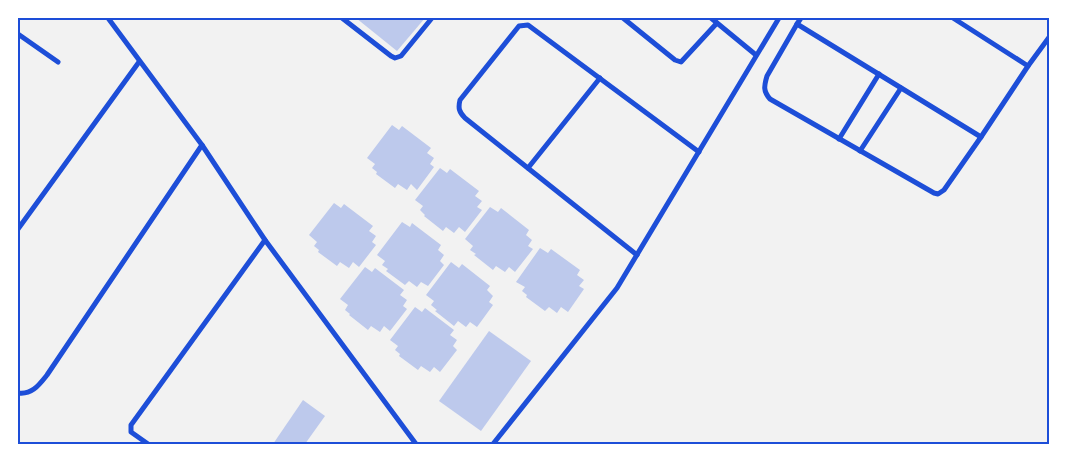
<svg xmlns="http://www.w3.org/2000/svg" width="1067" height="462" viewBox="0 0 1067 462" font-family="'Exo 2',sans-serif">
<rect width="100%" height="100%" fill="#f2f2f2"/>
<g fill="#bdc9ec">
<polygon points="356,18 425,18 397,51"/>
<polygon points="392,125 399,130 402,126 431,148 427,153 434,158 430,164 434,167 417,190 411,184 407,190 398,184 395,188 376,174 377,172 372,168 375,164 367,158"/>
<polygon points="440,168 447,173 450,169 479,191 475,196 482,201 477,207 482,210 465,232 459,227 454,233 446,227 443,231 424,216 425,215 420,210 423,206 415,200"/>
<polygon points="334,203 341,208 344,204 373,226 369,231 376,236 372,242 376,245 359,267 353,262 349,268 340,262 337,266 318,252 319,250 314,246 317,242 309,235"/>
<polygon points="490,207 498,212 501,208 529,230 526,235 532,240 528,246 533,249 515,272 509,267 505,272 496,266 493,270 474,255 476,254 470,250 473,246 465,239"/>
<polygon points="402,222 410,227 412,223 441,245 438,250 444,255 440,261 444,265 428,286 421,282 417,287 409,281 405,285 386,271 388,269 382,265 385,261 377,255"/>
<polygon points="540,248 548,253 551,249 580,270 577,275 584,280 579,286 584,289 568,312 561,307 557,313 549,307 545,311 526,297 527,295 522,291 525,287 516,282"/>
<polygon points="451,262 459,268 462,264 490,286 487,290 493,296 489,302 493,305 477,327 470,322 466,327 458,321 454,326 435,311 437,310 431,305 434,301 426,295"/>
<polygon points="365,267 372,272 375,268 404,290 400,295 407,300 403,306 407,309 390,331 384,326 380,332 371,326 368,330 349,315 350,314 345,310 348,305 340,299"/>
<polygon points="415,307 422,312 425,308 454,330 450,335 457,340 453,346 457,350 440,372 434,367 430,372 421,366 418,370 399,356 400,354 395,350 398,346 390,340"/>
<polygon points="489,331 531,361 481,431 439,401"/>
<polygon points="303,400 325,416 305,444 273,444"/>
</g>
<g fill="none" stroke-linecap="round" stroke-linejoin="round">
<g stroke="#1d4ed8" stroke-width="5">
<polyline points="108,18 202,145 265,240 416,444"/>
<polyline points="342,18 391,56 395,58 401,56 432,18"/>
<polyline points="623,18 675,60 681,62 717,23"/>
<polyline points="711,18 756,55"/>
<polyline points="801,18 797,24 981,137 1028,66 953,18"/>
<path d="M797,24L767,76C764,86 763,91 770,99L934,193L938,194L944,190L981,137"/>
<polyline points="18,34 58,62"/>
<polyline points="1028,66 1050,36"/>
<polyline points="839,139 879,74"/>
<polyline points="860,151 901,88"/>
<polyline points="528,168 600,78"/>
<polyline points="18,229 139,62"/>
<path d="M637,255L465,118C459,112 458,108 460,100L519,26L528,25L699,152"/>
<path d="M18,393C32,395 39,385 47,375L202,145"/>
<polyline points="148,444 131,432 131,425 265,240"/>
<polyline points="493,444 617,288 779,18"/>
</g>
</g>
<rect width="1067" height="462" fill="none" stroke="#ffffff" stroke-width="38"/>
<rect x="19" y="19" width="1029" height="424" fill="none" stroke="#1d4ed8" stroke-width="2"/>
</svg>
